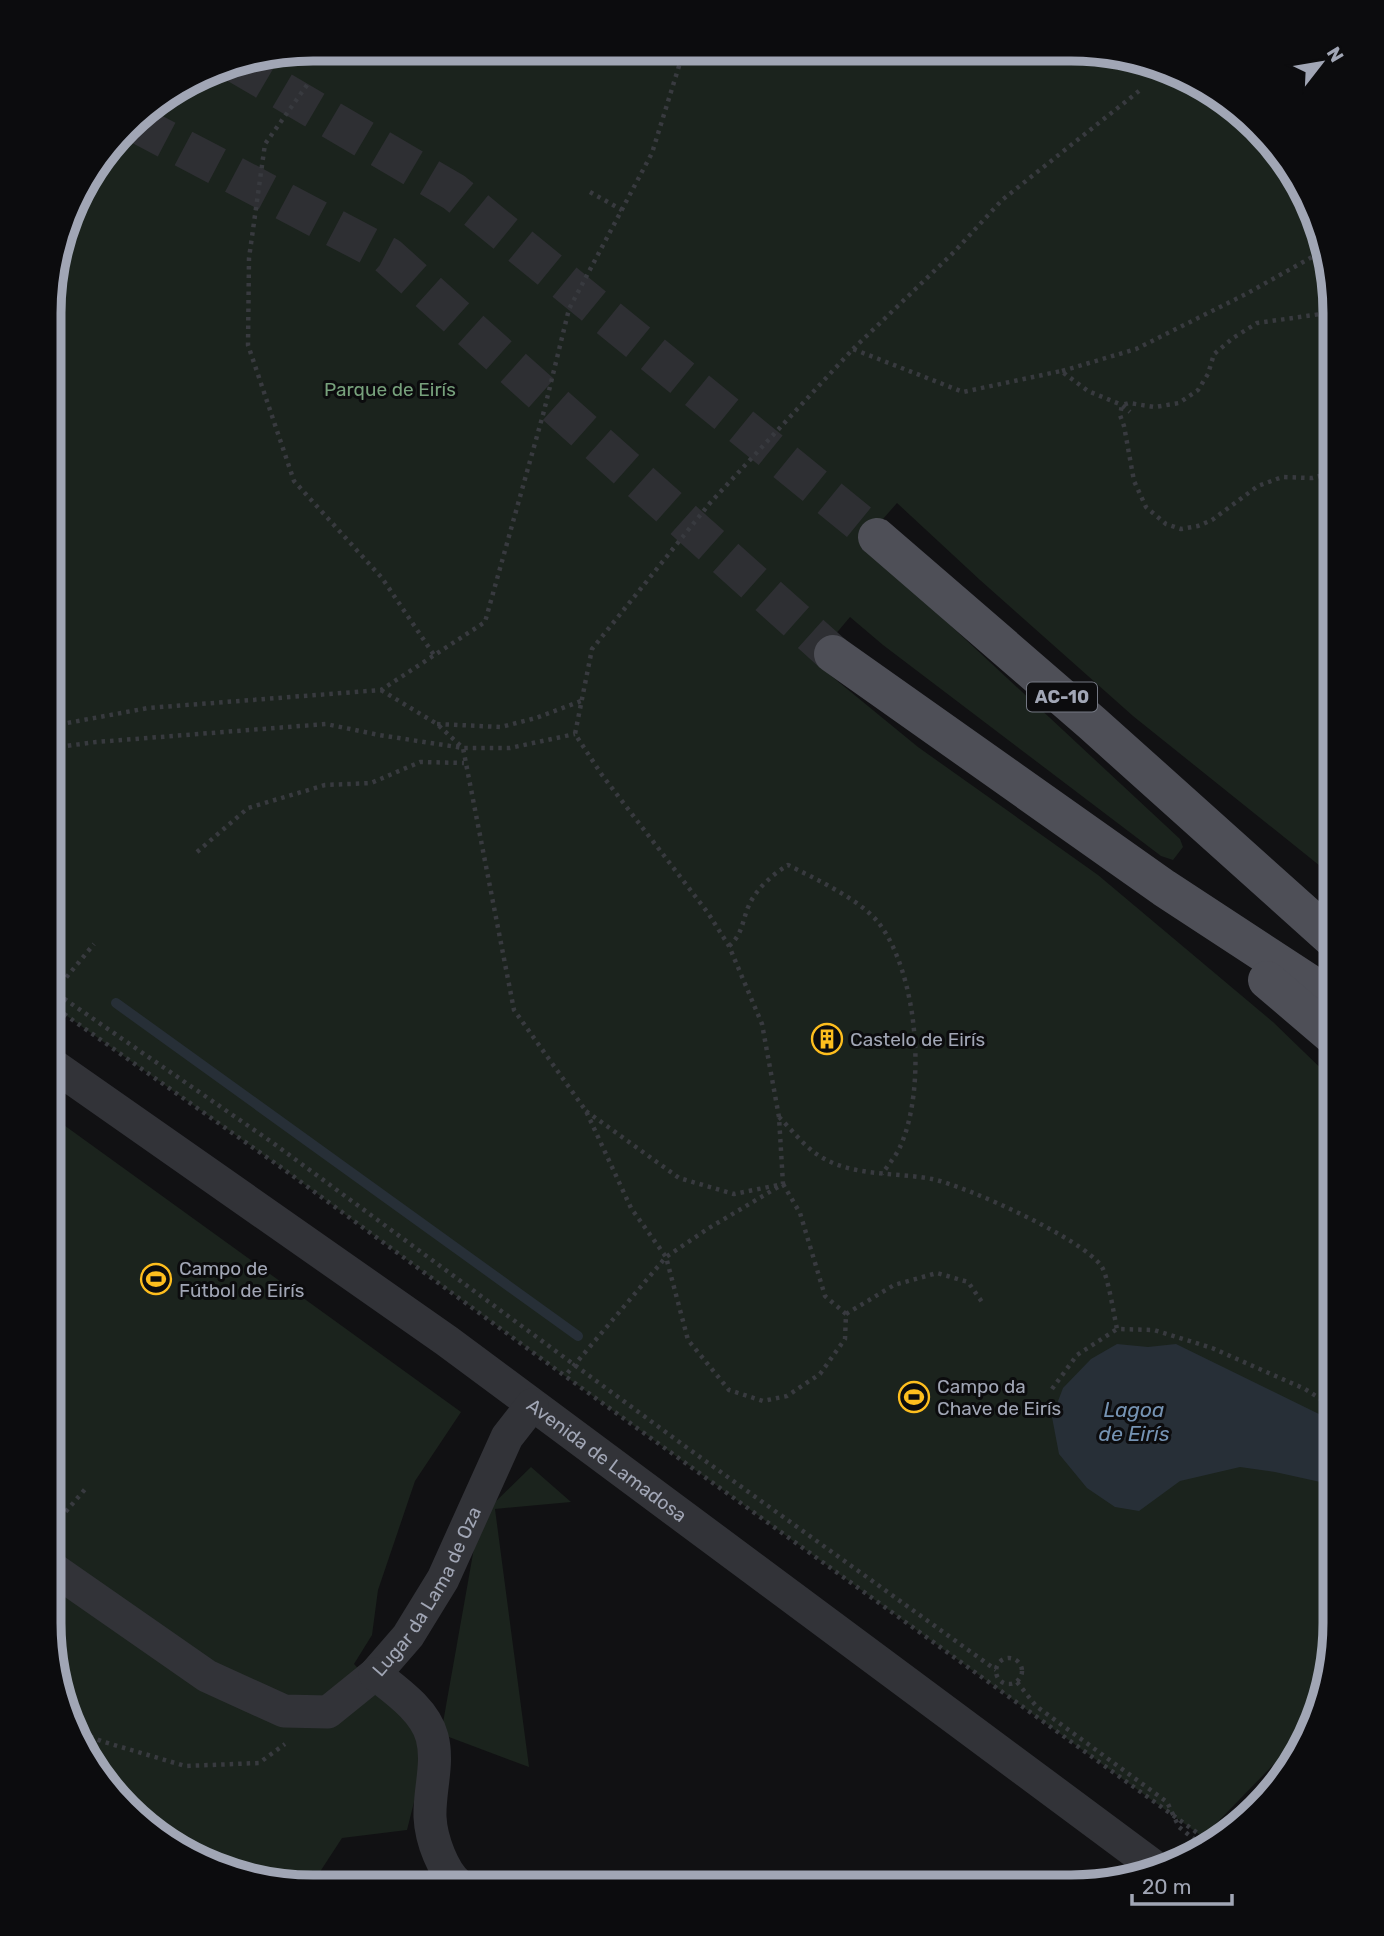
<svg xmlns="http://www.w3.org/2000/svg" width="1384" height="1936" viewBox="0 0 1384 1936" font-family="Rubik,sans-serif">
<rect width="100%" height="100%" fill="#111113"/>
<g fill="#1b231d">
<polygon points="314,49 1105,51 1171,69 1231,103 1308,197 1335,313 1335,878 1133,716 980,580 897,503 862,543 1180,839 1183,847 1173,860 1161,856 883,645 850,617 813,661 918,747 1098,875 1273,1022 1335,1082 1335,1275 1320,1298 1321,1369 1335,1384 1334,1640 1321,1708 1313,1724 1203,1837 565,1376 282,1168 50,1004 51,279 84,182 139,114 228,63"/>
<polygon points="50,1115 461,1412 415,1481 378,1590 372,1635 354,1664 413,1727 423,1766 407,1830 342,1838 314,1881 319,1885 279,1885 166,1842 114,1797 76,1739 49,1623"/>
<polygon points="531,1467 571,1502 495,1509 529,1767 441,1734 474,1548 491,1506"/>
</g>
<polygon fill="#272f37" points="1117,1344 1148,1347 1176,1344 1321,1415 1334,1430 1334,1485 1275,1472 1240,1467 1180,1481 1139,1511 1115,1507 1087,1488 1059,1454 1052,1417 1063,1388 1091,1359"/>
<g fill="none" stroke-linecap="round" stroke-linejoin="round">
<polyline stroke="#272f37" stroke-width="10" points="116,1003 578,1336"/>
<g stroke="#2e2f33" stroke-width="38" stroke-dasharray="38 19" stroke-linecap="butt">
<polyline points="233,62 454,192 877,537"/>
<polyline points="133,122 388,256 833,654"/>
</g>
<g stroke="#383a3f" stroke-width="4.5" stroke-dasharray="3.5 5" stroke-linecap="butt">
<polyline points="307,85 265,144 249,258 248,345 294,481 382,578 434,655"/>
<polyline points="590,192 622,210"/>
<polyline points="1335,312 1257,323 1233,338 1214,354 1208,374 1198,390 1179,403 1155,407 1129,403 1122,405 1120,415 1124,426 1134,481 1146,507 1166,524 1181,529 1198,526 1212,520 1258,486 1282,477 1312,478 1335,472"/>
<polyline points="853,349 954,252 1002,200 1139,91"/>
<polyline points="1062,371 1136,349 1246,294 1321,252"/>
<polyline points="381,690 437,724 463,748 514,1010 586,1111 631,1208 666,1257 565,1376"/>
<polyline points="437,724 501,727 536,718 581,701"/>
<polyline points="51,726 148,708 381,690 485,622 544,411 569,309 652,153 684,50"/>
<polyline points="51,748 96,742 326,724 379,735 463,748 510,748 575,734"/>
<polyline points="197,852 248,808 325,785 371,783 420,762 464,763"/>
<path d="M729,946C743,934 742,921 749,905C757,888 772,875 788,865C814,878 859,899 878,922C918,973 927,1088 900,1147C896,1156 888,1165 882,1174"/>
<polyline points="50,989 273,1143 686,1447 996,1670"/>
<polyline points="50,997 94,944"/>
<polyline points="50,1004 282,1168 565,1376 1203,1837"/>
<polyline points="586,1111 679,1178 734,1194 783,1184 779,1117 762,1024 729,946 708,913 602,775 575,734 592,649 710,503 853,349 963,392 1061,371 1088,391 1122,405 1130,412"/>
<path d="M779,1117C791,1129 804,1146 818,1155C851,1177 895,1172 932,1179C966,1186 1084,1239 1102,1267C1108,1277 1114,1315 1117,1329L1154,1330L1212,1348L1305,1389L1335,1408"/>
<polygon points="783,1184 800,1213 825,1296 846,1314 845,1339 820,1374 787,1396 763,1401 729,1390 688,1340 666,1257 709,1228"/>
<polyline points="846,1314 894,1285 937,1273 968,1282 982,1302"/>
<polyline points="1052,1389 1077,1355 1117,1329"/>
<polyline points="49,1531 87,1487"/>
<circle cx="1009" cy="1671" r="13"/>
<polyline points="1017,1682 1036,1706 1167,1802 1179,1827 1205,1848"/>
<polyline points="74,1730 101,1741 185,1766 259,1763 285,1744"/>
</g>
<g stroke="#323338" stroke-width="33">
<path id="s1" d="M50,1063L447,1341L1155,1867"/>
<path id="s2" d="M49,1566L207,1676L284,1711L328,1712L375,1674L408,1636L443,1579L507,1437L532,1405"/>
<path d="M375,1674C395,1690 425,1710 432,1737C439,1763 429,1791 430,1817C431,1839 443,1872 459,1885"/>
</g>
<g stroke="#4e4f57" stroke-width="38">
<polyline points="877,537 1092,723 1335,941"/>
<polyline points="833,654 1164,888 1335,1000"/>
<polyline points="1267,980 1335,1038"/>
</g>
</g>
<defs>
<g id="building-ring" transform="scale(1.575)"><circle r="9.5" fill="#0c0c0e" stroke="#febe1e" stroke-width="1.5"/><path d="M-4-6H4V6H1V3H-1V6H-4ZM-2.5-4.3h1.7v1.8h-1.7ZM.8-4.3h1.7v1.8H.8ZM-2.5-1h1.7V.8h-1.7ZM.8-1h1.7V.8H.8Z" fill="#febe1e"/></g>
<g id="stadium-ring" transform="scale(1.575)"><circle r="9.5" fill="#0c0c0e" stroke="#febe1e" stroke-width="1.5"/><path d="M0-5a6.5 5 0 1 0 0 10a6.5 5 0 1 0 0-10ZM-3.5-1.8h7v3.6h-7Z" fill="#febe1e"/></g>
</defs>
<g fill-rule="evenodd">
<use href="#building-ring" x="827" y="1039"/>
<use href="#stadium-ring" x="156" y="1279"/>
<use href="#stadium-ring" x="914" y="1397"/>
</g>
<g text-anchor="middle" stroke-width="6" stroke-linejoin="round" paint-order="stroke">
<rect fill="#0c0c0e" stroke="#747883" stroke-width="2" x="1027" y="682.5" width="70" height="29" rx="5"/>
<g font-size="18" font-weight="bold" fill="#a1a6b5">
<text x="1062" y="703">AC-10</text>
</g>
<g font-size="19" fill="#77a17c" stroke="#0c0c0e">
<text x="390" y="396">Parque de Eirís</text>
</g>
<g font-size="19" fill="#a1a6b5" stroke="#0c0c0e" text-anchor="start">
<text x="850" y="1046">Castelo de Eirís</text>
<text x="179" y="1275">Campo de<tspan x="179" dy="22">Fútbol de Eirís</tspan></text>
<text x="937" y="1393">Campo da<tspan x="937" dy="22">Chave de Eirís</tspan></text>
</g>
<g font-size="19" fill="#a1a6b5" stroke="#0c0c0e">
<text dy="7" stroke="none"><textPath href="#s1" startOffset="684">Avenida de Lamadosa</textPath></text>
<text dy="7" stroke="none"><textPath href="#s2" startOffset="480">Lugar da Lama de Oza</textPath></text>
</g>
<g font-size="21" font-style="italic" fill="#7593b3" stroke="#0c0c0e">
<text x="1134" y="1417">Lagoa<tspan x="1134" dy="24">de Eirís</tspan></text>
</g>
</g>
<path d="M0 0H1384V1936H0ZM313 61H1071A252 252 0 0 1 1323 313V1623A252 252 0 0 1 1071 1875H313A252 252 0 0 1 61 1623V313A252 252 0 0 1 313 61Z" fill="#0c0c0e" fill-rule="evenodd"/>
<path fill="none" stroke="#a1a6b5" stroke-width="9" d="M313 61H1071A252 252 0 0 1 1323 313V1623A252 252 0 0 1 1071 1875H313A252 252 0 0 1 61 1623V313A252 252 0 0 1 313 61Z"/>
<g transform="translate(1321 63) rotate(59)" stroke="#0c0c0e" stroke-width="5" paint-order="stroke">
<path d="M0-5L12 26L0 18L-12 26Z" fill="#a1a6b5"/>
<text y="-10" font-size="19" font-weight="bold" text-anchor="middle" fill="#a1a6b5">N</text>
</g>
<path d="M1132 1894v10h100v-10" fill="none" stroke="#a1a6b5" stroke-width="3.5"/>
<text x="1142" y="1894" font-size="21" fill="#a1a6b5" stroke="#0c0c0e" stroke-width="5" paint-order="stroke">20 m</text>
</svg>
